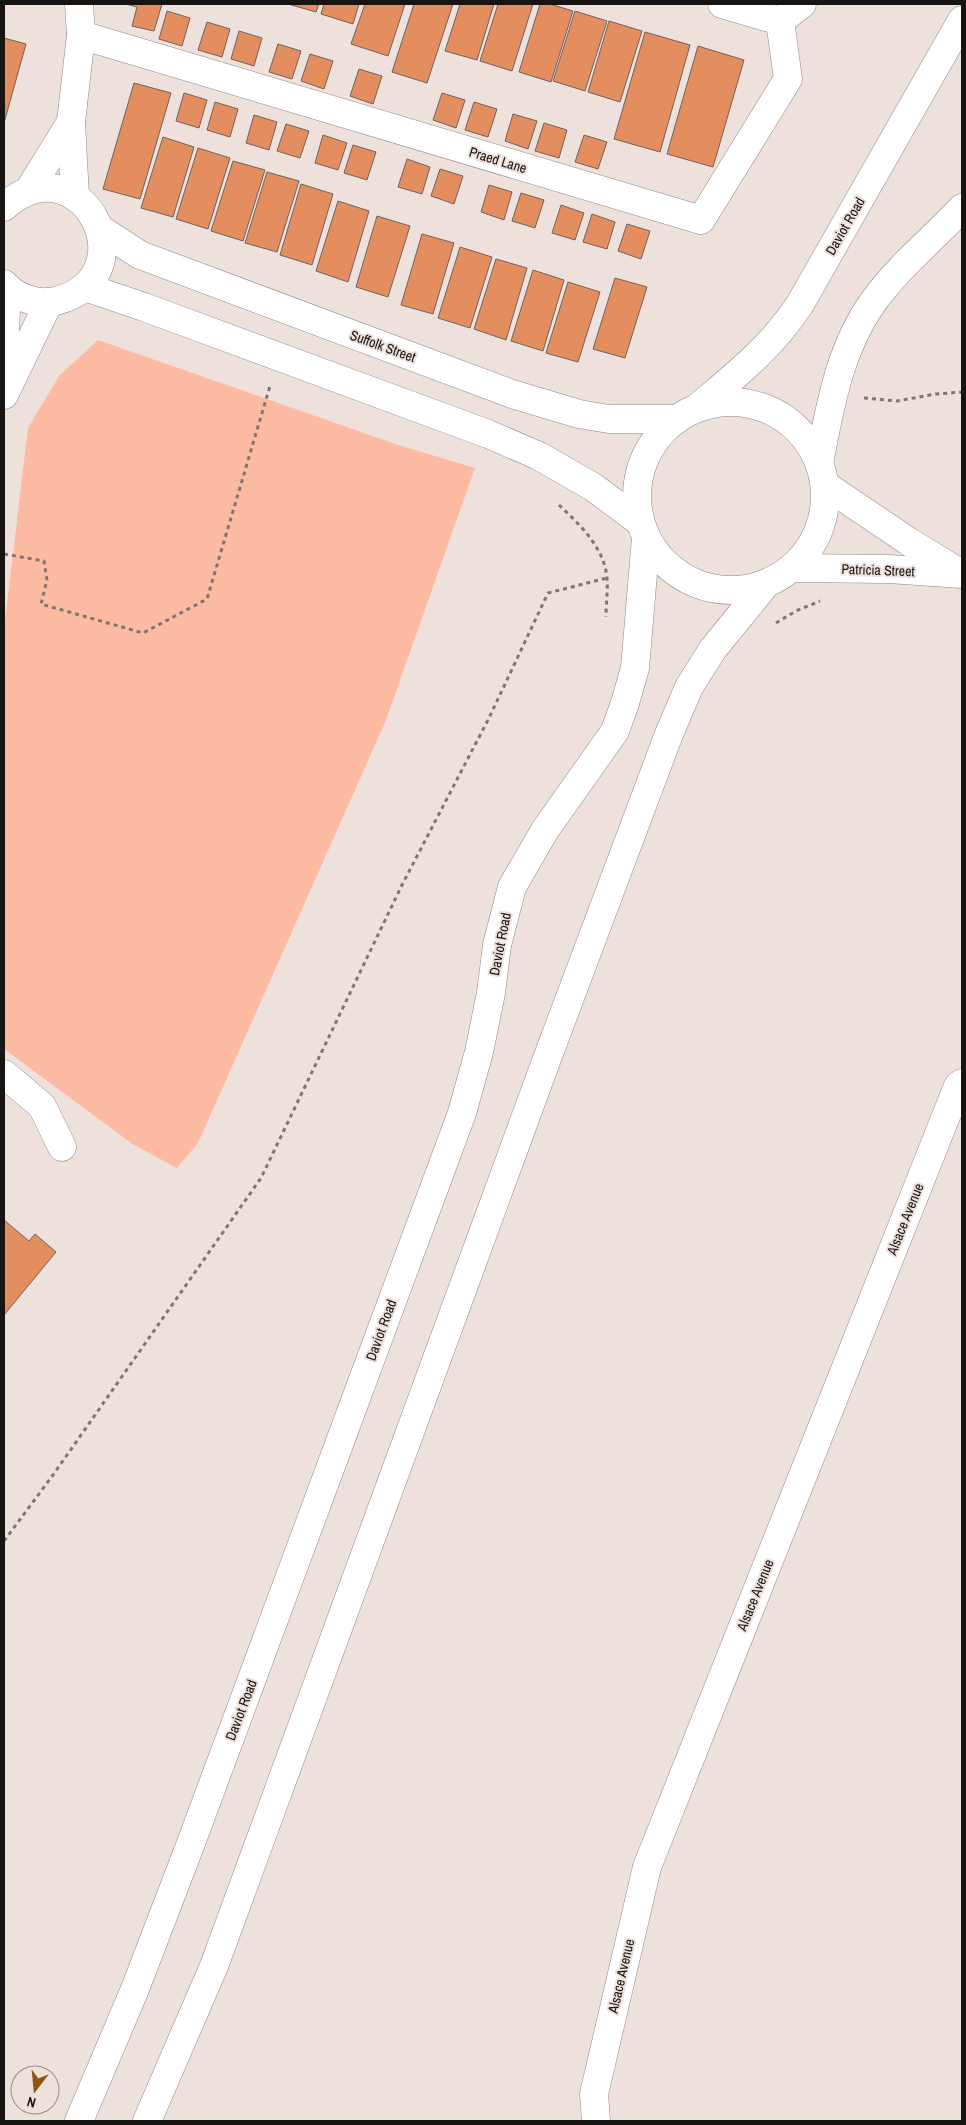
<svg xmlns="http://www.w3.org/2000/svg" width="966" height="2125" viewBox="0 0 966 2125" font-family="'Archivo Narrow',sans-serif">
<rect width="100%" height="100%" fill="#eee0db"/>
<polygon fill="#fbbaa1" points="98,340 398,445 475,468 386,720 198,1143 177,1168 134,1145 4,1049 4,629 28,428 59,376"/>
<g fill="#e48d5f" stroke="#6e635d">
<polygon points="126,4 162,4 154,31 132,26 137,7"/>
<polygon points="288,4 319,4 316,12"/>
<polygon points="324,4 359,4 353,24 321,14"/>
<polygon points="365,4 405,4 388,56 351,44"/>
<polygon points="414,4 453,4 427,83 392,72"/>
<polygon points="460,4 494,4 477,60 445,51"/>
<polygon points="498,4 533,4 512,71 480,61"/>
<polygon points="540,4 550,4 573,11 551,82 519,72"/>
<polygon points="167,11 190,18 182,46 159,39"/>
<polygon points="575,11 607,21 585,91 553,81"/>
<polygon points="609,21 642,31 620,102 588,92"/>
<polygon points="207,22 230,29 222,57 198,50"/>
<polygon points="239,31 262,38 254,66 231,59"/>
<polygon points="645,32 690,45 660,152 614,139"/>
<polygon points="4,38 26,44 4,123"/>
<polygon points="278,44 301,51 292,79 269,72"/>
<polygon points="698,46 744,60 713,167 667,154"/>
<polygon points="310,54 333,61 324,89 301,81"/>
<polygon points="359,69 382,76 373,104 350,96"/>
<polygon points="134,83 171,93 140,199 103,189"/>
<polygon points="184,93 207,100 199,128 176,121"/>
<polygon points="442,93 465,100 456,128 433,120"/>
<polygon points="215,102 238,109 230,137 207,130"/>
<polygon points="474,102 497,109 488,137 465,130"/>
<polygon points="513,114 537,121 528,149 505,141"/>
<polygon points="254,115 277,122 269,150 246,143"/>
<polygon points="544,123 567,130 559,158 535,151"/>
<polygon points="286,124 309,131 300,158 277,151"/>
<polygon points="323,135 347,143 338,170 315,163"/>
<polygon points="584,135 607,142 598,169 575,162"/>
<polygon points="163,137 194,147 173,217 141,208"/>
<polygon points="353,145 376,152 367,180 344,173"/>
<polygon points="198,148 230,158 208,229 176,219"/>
<polygon points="407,159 430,167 422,194 398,187"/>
<polygon points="233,161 265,170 243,241 211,231"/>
<polygon points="440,169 463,176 454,204 431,196"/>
<polygon points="267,172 299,181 277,252 245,243"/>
<polygon points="301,184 333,194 312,265 280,255"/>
<polygon points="489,185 512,192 504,220 481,212"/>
<polygon points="521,193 544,200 535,228 512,221"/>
<polygon points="338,201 369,211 348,282 316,271"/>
<polygon points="561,205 584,213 575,240 552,233"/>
<polygon points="592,214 615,222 607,249 583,242"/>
<polygon points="377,216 410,226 388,297 356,287"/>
<polygon points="627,224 650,231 641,259 618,251"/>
<polygon points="422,234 454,243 433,314 401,305"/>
<polygon points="460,247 492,257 470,328 438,318"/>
<polygon points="496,259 527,268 506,340 474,329"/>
<polygon points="533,270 564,280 543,351 511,341"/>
<polygon points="615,278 647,287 625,358 593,349"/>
<polygon points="568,282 600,292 578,362 546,353"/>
<polygon points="4,1220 29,1241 35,1234 56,1252 4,1315"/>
</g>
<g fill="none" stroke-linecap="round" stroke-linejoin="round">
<g stroke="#938782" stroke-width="29">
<g id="minor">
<polyline points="722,4 780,21 802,4"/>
<polyline points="81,35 701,220 788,79 780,21"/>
<polyline points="29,190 71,122"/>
<polyline points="75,197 71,122 81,35 79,4"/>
<polyline points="4,353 7,287"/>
<polyline points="4,395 49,302"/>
<polyline points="825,485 908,541 960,573"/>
<polyline points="793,568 889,569 962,574"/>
<polyline points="4,1074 42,1106 62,1147"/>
<polyline points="596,2121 594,2094 647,1867 958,1086 962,1083"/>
</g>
</g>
<g stroke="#938782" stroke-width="29">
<g id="tertiary">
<path d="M4,207C80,138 152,276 56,301C38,305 16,298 4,284"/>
<polyline points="100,229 140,255 512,394 579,414 609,419 677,419"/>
<polyline points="85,287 144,307 488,434 539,456 593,487 640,522"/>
<circle cx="731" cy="496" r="94"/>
<path d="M698,407C737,374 772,347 800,304L962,20"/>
<path d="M819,463C830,407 839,350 873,302C898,267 933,239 962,208"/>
<polyline points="79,2121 135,1989 191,1843 462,1113 479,1052 491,993 497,945 512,887 545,830 615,731 625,703 635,668 646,538"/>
<polyline points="147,2121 214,1966 548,1056 669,734 689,687 713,649 765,585"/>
</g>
</g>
<g stroke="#7e7672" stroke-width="3" stroke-dasharray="4 4" stroke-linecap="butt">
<polyline points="864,398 897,401 936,394 962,392"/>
<path d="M559,505C580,525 604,547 607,578C608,590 606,604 606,617"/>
<polyline points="4,554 44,561 47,580 41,604 143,633 207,599 270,386"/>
<polyline points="776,623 796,611 820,601"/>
<polyline points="4,1541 53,1475 261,1178 402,885 489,718 548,593 607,578"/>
</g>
<use href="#minor" stroke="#fff" stroke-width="28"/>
<use href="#tertiary" stroke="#fff" stroke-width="28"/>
</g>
<g text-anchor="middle" stroke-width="4" stroke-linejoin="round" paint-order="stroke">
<g font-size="14" fill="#181412" stroke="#eee0db">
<text transform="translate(498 160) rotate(17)" y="5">Praed Lane</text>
<text transform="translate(845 226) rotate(-60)" y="5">Daviot Road</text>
<text transform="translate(383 346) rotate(20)" y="5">Suffolk Street</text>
<text transform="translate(878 570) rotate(2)" y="5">Patricia Street</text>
<text transform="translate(500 944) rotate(-79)" y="5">Daviot Road</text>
<text transform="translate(905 1219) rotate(-68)" y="5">Alsace Avenue</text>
<text transform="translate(381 1330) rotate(-70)" y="5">Daviot Road</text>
<text transform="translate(755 1595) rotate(-68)" y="5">Alsace Avenue</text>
<text transform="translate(241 1710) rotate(-69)" y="5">Daviot Road</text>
<text transform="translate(621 1976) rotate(-77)" y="5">Alsace Avenue</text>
</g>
</g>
<rect width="966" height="2125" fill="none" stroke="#181412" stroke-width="10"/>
<g transform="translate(35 2090) rotate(196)"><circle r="24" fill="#eee0db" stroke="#988e8b"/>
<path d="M0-4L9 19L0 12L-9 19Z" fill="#905513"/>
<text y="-8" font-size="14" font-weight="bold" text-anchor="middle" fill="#181412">N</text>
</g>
</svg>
